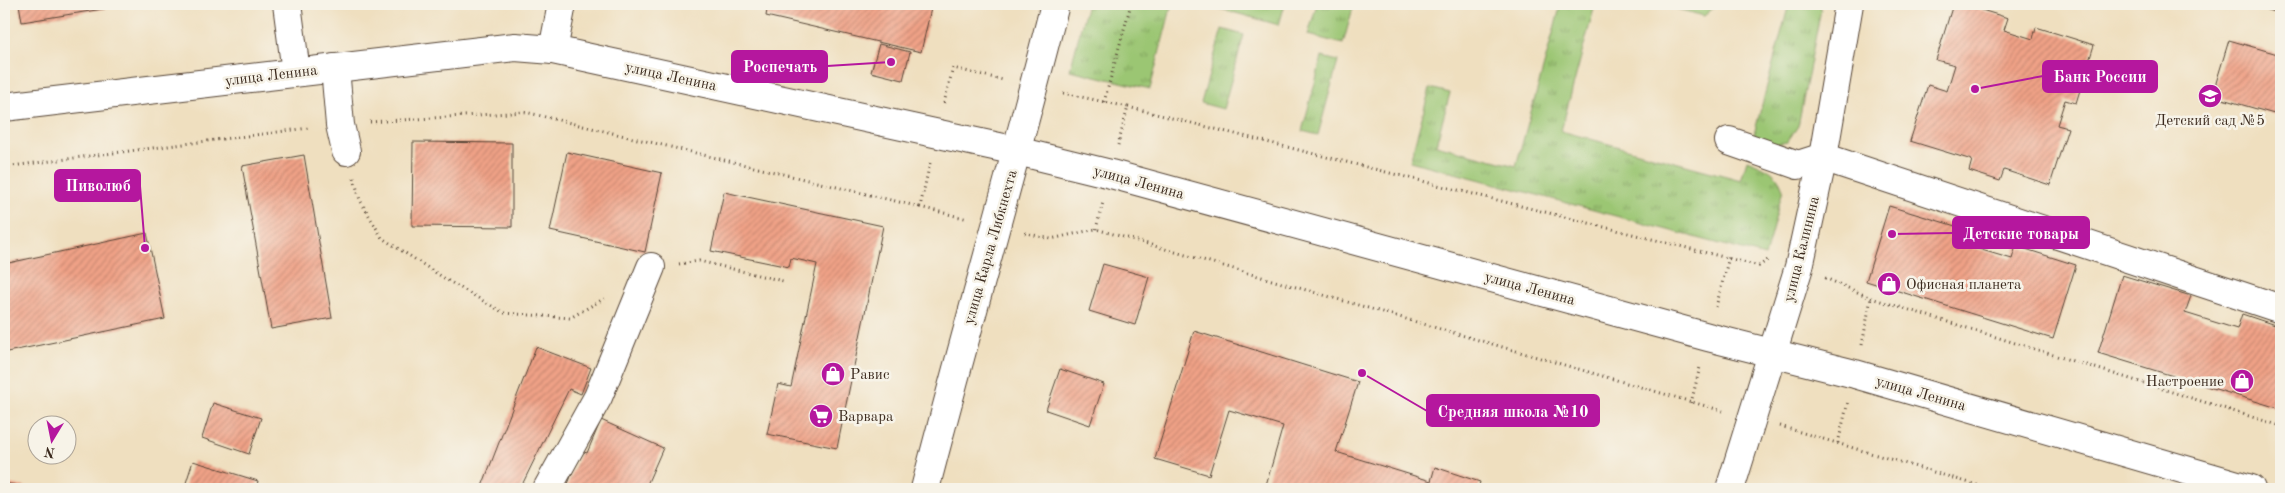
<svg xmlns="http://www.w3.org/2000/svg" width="2285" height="493" viewBox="0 0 2285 493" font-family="'Old Standard TT',serif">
<defs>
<pattern id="grass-tufts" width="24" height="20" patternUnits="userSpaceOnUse" patternTransform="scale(1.25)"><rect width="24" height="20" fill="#9bc673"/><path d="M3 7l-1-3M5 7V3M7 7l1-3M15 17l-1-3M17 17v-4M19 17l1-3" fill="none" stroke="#80a15e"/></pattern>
<pattern id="building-hatch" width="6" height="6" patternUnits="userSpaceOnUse" patternTransform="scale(1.25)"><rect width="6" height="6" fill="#f0a287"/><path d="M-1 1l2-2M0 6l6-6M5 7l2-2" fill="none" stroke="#c4846e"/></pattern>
</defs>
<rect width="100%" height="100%" fill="#f7f3e8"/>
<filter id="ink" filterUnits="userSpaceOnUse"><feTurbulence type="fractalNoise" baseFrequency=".02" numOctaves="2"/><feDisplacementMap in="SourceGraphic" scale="10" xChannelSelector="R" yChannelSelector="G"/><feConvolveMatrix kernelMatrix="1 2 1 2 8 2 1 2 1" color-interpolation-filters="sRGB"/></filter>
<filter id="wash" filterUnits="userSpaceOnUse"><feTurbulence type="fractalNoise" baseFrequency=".0096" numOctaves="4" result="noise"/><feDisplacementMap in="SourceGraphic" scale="20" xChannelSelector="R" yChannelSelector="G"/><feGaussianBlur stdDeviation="1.12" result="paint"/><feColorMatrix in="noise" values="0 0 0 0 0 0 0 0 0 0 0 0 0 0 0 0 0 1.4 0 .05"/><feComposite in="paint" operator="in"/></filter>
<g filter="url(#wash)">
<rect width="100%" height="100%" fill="#efdfbf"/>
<g fill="url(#grass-tufts)" stroke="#6b7848">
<polygon points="1087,4 1172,4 1150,89 1070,70"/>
<polygon points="1203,4 1285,4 1279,25"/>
<polygon points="1317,4 1354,4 1343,44 1308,35"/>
<path d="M1561,4L1595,5L1561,131L1741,180L1747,160C1764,167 1778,171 1783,190L1765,256L1410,161L1430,88L1450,93L1436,145L1516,166Z"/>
<polygon points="1658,4 1718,4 1704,16"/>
<polygon points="1789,4 1820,4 1821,9 1798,126 1787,142 1770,145 1753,138"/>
<polygon points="1222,29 1244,35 1223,109 1201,103"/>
<polygon points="1322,57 1338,61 1318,135 1302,131"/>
</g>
<g id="blocks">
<g fill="url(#building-hatch)">
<polygon points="19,4 114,4 115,7 22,22"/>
<polygon points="768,4 932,4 921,52 766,16"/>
<polygon points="1953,4 1962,4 2008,18 2004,30 2033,39 2036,27 2094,45 2076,103 2065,100 2057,125 2068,128 2050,185 2004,170 2000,181 1969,171 1972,160 1910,141 1928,85 1947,91 1955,65 1936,60"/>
<polygon points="2247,4 2281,4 2281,14"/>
<polygon points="2229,40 2281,55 2281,116 2212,96"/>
<polygon points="879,44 910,52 903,80 871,72"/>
<polygon points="413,142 512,143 512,227 412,226"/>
<polygon points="567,152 662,173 645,252 550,231"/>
<polygon points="304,155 332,318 271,329 242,166"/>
<polygon points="724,192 883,226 837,448 767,434 778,384 791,387 817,264 791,258 789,267 711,251"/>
<polygon points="1889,206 1962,228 1958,243 2012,259 2016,246 2076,265 2053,339 1866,281"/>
<polygon points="147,233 165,319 7,352 4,336 4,264"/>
<polygon points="1103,264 1149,277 1135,325 1089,311"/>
<polygon points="2122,275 2191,296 2185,313 2237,329 2242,314 2281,327 2281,409 2098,353"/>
<polygon points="1194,331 1358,382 1336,452 1431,481 1435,467 1480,482 1478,489 1281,489 1266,485 1283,426 1229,410 1209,475 1155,459"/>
<polygon points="536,347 591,368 581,394 569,389 520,489 481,489"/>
<polygon points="1060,369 1104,384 1090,425 1046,410"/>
<polygon points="213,403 261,418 249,454 202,438"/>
<polygon points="601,420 663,448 645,489 566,489 581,451 587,453"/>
<polygon points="193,461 258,481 256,489 184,489"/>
<polygon points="4,483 31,488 30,489 4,489"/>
</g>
</g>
</g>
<g filter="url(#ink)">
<use href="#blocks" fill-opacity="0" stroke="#564536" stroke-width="1"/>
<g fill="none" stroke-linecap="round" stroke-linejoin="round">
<g stroke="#564536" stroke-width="30">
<g id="minor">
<polyline points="287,4 296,72"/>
<polyline points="553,50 562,4"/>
<polyline points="335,68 340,125 346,151"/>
<polyline points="1729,141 1798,165 1823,157 2281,309"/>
<polyline points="547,489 598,397 651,267"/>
<polyline points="1730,489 1799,267 1823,157 1849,4"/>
</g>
</g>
<g stroke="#564536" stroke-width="30">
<g id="major">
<polyline points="4,107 515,47 553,50 1017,151 1111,174 1708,337 1855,374 2251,489"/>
<path d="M925,489C967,327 1014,166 1055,4"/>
</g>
</g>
<g stroke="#564536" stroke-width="3" stroke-dasharray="1 4" stroke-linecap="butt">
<polyline points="1063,93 1128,107 1118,145"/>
<polyline points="1104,102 1131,4"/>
<polyline points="944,103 953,68 1003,80"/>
<polyline points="1128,107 1759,266 1769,259"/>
<polyline points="370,122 525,112 920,207"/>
<polyline points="930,163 920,207 968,219"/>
<polyline points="4,167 309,128"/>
<polyline points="354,178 360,200 382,238 447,280 504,313 570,318 605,298"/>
<polyline points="1096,229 1103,202"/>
<polyline points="1025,233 1051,239 1096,229 1723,411"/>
<polyline points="679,264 699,261 783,281"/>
<polyline points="1825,278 1871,298 2281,426"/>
<polyline points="1716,307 1729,257"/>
<polyline points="1862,345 1871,298"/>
<polyline points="1691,403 1700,367"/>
<polyline points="1780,426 1990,489"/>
<polyline points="1838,443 1848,402"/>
</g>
<use href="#minor" stroke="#fff" stroke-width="28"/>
<use href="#major" stroke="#fff" stroke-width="28"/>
</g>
</g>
<defs>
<g id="school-disc" transform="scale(1.25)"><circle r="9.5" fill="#b5179e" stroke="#f7f3e8"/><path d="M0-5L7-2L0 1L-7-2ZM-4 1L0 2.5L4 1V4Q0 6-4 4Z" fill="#fff"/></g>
<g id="shop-disc" transform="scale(1.25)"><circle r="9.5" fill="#b5179e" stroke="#f7f3e8"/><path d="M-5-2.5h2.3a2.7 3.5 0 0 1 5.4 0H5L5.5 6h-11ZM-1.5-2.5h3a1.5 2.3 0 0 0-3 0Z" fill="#fff"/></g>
<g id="supermarket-disc" transform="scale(1.25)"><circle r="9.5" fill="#b5179e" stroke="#f7f3e8"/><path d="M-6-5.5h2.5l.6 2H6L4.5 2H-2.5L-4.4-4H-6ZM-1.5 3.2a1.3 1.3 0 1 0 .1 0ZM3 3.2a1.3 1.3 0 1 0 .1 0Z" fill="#fff"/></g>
</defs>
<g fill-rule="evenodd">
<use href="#school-disc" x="2210" y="96"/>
<use href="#shop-disc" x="1889" y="284"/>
<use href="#shop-disc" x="833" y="374"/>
<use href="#shop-disc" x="2242" y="381"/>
<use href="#supermarket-disc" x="821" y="416"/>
</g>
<g text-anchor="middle" stroke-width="5" stroke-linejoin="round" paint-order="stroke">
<g font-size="15" fill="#3b2a1e" stroke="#f7f3e8">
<text transform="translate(271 75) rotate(-7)" y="5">улица Ленина</text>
<text transform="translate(671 76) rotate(12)" y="5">улица Ленина</text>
<text transform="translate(1139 182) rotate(15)" y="5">улица Ленина</text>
<text transform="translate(990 247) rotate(-74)" y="5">улица Карла Либкнехта</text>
<text transform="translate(1801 249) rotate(-76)" y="5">улица Калинина</text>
<text transform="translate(1530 288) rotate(15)" y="5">улица Ленина</text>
<text transform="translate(1921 393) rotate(16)" y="5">улица Ленина</text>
</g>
<g font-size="15" fill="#3b2a1e" stroke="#f7f3e8" text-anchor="start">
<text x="2210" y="125" text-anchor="middle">Детский сад №5</text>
<text x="1906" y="289">Офисная планета</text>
<text x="850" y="379">Равис</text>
<text x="2224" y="386" text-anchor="end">Настроение</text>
<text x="838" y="421">Варвара</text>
</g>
</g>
<path fill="none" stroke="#b5179e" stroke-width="2" d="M891 62L827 66M1975 89L2043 76M145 248L140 186M1892 234L1953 233M1362 373L1427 411"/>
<g fill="#b5179e" stroke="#f7f3e8" stroke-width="2">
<circle cx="891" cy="62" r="5"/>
<circle cx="1975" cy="89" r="5"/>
<circle cx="145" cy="248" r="5"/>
<circle cx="1892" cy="234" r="5"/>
<circle cx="1362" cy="373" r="5"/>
</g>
<g fill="#b5179e" stroke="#b5179e" stroke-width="2">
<rect x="732" y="51" width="95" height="31" rx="5"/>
<rect x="2043" y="61" width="114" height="31" rx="5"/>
<rect x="55" y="170" width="85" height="31" rx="5"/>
<rect x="1953" y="217" width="136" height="31" rx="5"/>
<rect x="1427" y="395" width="172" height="31" rx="5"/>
</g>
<g font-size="16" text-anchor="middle" font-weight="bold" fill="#fff">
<text x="780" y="72">Роспечать</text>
<text x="2100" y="82">Банк России</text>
<text x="98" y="191">Пиволюб</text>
<text x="2021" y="239">Детские товары</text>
<text x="1513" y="417">Средняя школа №10</text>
</g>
<rect width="2285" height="493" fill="none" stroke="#f7f3e8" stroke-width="20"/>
<g transform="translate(52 440) rotate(190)"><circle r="24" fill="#f7f3e8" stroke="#aca397"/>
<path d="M0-4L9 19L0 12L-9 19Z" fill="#b5179e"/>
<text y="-8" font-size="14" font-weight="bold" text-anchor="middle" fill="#3b2a1e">N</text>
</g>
</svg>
